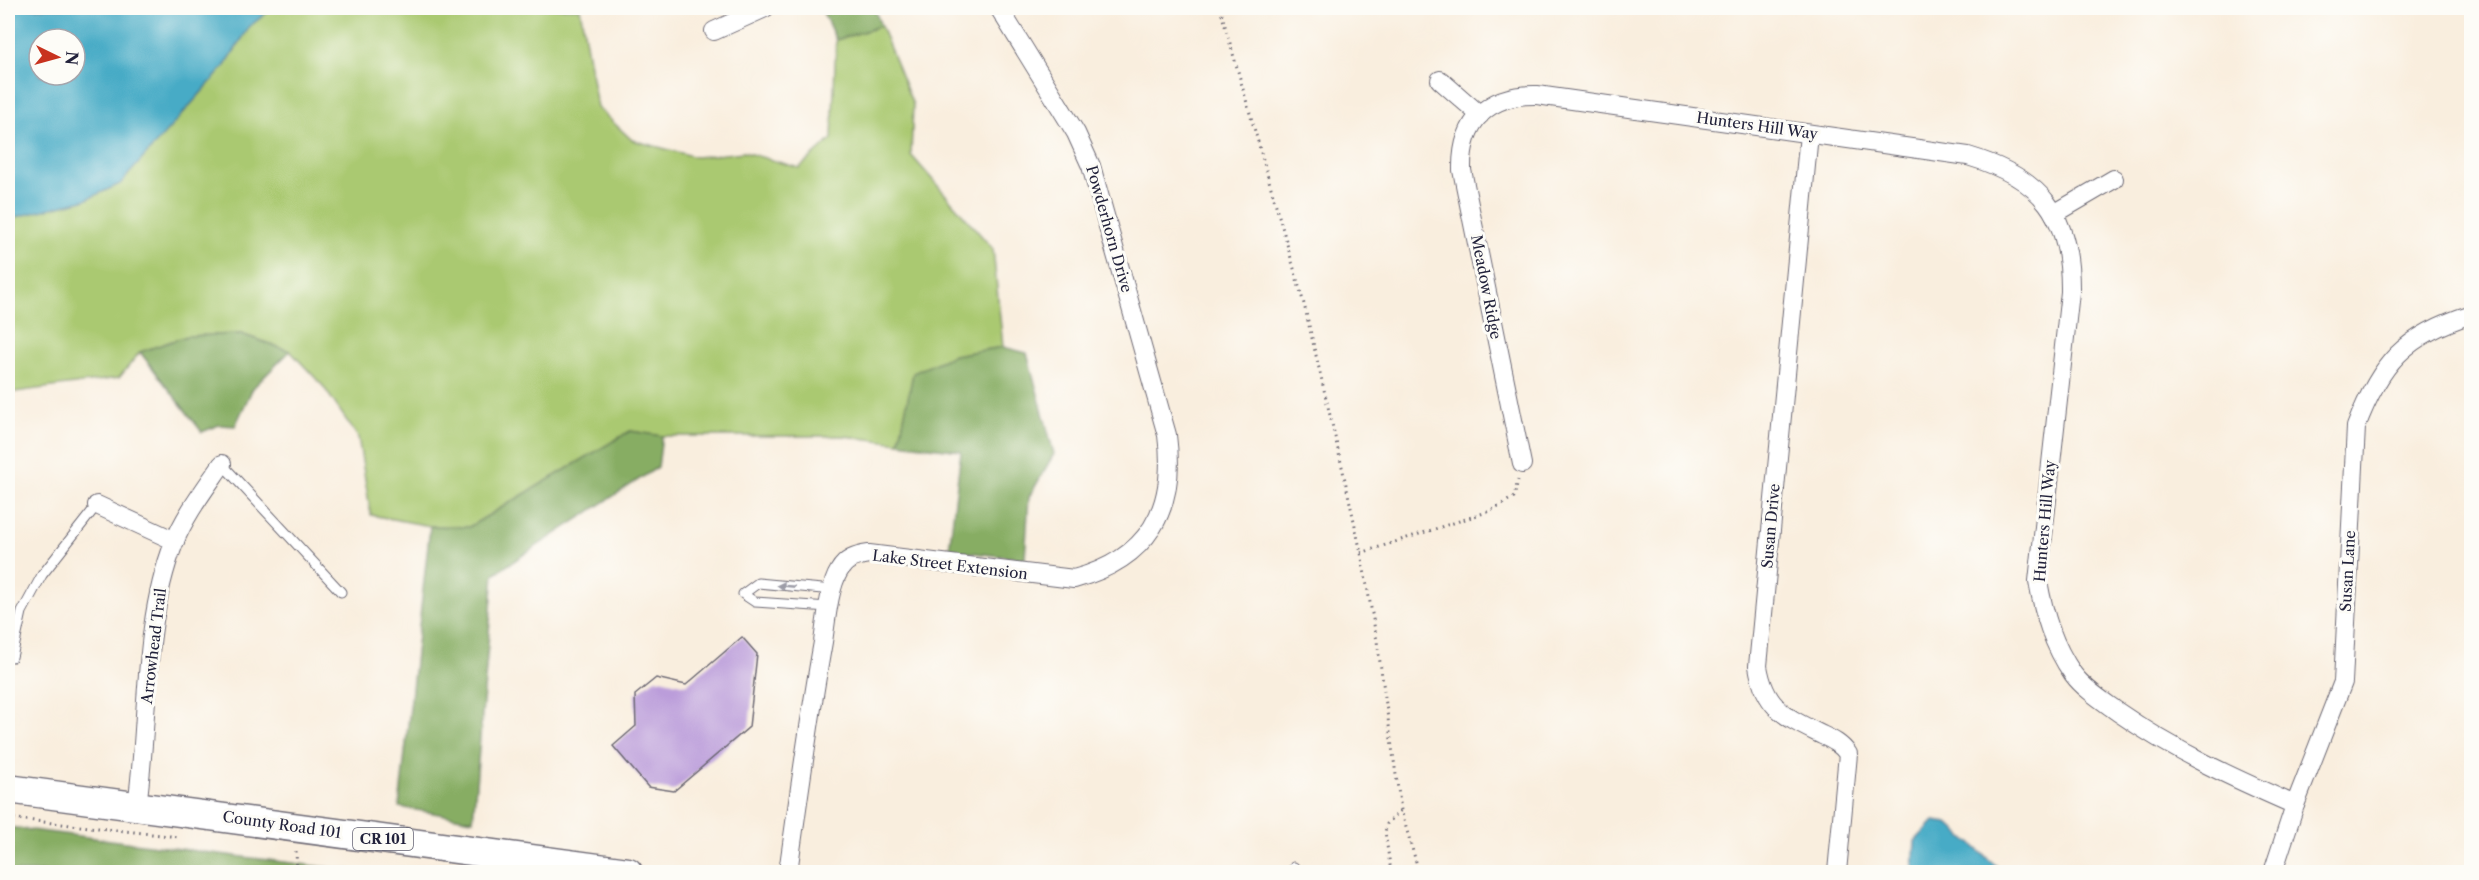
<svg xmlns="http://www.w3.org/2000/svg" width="2479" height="880" viewBox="0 0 2479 880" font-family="'Libre Caslon Text',serif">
<rect width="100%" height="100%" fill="#fdfcf7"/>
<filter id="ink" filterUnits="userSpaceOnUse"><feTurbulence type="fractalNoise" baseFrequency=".0167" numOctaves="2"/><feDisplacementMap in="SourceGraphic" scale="12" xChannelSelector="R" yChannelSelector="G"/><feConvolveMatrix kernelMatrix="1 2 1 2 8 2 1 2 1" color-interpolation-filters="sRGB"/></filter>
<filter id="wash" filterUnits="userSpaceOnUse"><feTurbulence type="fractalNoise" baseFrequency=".008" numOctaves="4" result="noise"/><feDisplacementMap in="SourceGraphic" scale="24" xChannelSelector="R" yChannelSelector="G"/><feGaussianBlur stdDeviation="1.35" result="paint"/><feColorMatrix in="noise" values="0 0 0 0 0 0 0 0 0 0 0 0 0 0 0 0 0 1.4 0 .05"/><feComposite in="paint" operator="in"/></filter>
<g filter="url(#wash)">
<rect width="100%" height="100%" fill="#f9eede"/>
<polygon fill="#aac971" stroke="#667656" stroke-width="1.5" points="273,8 580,8 597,107 632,140 696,157 744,152 799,168 832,139 836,40 881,26 913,105 911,155 993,249 1003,347 954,355 914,373 899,443 844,436 662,436 631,431 469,527 430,526 371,515 358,437 323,386 290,351 241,334 187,336 140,352 119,378 8,393 8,219 87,199 120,184 224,67 250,26"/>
<g fill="#87ad63" stroke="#54684f" stroke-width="1.5">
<polygon points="821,8 874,8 881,26 836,40"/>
<polygon points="241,334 290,351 253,388 235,426 219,425 202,432 140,352 187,336"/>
<polygon points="1003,347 1027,353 1054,454 1029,497 1025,559 949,550 961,451 899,443 913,373 954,355"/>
<polygon points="630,431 662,436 658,467 494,574 473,820 399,807 430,526 469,527"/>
<polygon points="8,827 362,872 8,872"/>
</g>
<g fill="#47abc6" stroke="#346680" stroke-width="1.5" fill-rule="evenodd">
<path d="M8,8H273L250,26L224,67L120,184L87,199L8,219ZM39,39H75V75H39Z"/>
<polygon points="1934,821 1948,823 2003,872 1913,872 1915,841"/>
</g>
<g id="blocks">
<polygon fill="#bb9dda" points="742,637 757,654 749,727 674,791 648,787 613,746 636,726 635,695 656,678 686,685"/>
</g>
</g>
<g filter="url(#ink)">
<use href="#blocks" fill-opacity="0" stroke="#6d6974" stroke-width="1.5"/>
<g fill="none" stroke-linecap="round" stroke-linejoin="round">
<g stroke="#6d6974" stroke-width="11">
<g id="lane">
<polyline points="222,464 341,592"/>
<polyline points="829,607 755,602 743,594 758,583 833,590"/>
<polyline points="12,657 22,612 42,575 97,505"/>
<polyline points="1294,867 1295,872"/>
</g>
</g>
<g stroke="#6d6974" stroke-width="20">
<g id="street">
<polyline points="714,31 765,8"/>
<polyline points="1440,80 1480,115"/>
<path d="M1809,134L1758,666C1765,709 1786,717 1822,735C1833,740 1841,744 1848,754L1837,872"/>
<polyline points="2054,214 2114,179"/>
<path d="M1522,464L1462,170C1461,121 1488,94 1537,95L1968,156C2042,178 2071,215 2070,292L2038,581C2044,615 2053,645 2073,674C2084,689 2103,701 2118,712C2174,751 2233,778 2295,805"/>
<polyline points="97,505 175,541"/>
<path d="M137,806C149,720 142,625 174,543C185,515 205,489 222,464"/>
<path d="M788,872C799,795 809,719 823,642C826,622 829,587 839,571C846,559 855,556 869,554L1074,579C1148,559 1177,510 1167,435L1091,166L1076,133L999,8"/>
<path d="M2273,872L2295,805L2343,682L2356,427C2380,363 2405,335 2472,314"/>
</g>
</g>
<g stroke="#6d6974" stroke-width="31">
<polyline id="primary" points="8,789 628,872"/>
</g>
<g stroke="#6d6974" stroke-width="3" stroke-dasharray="1.5 4.5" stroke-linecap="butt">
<polyline points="1220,8 1304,304 1343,471 1361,553 1377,641 1401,810 1419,872"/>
<polyline points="1361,553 1490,511 1514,497 1518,480"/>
<polyline points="8,818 179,837"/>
<polyline points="296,851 297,872"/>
<polyline points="429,871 441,872"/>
<polyline points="1391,872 1385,832 1387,824 1401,810"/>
</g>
<use href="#lane" stroke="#fff" stroke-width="9"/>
<use href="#street" stroke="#fff" stroke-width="18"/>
<use href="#primary" stroke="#fff" stroke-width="28"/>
</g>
<defs><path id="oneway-solid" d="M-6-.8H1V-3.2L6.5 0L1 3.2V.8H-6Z" transform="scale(1.5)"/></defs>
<use fill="#9c9ca7" href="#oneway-solid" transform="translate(786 586) rotate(-175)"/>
</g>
<g text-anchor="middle" stroke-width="6" stroke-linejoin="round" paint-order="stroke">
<rect fill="#fdfcf7" stroke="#646373" stroke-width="1.5" x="353" y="828" width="60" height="22" rx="4.5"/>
<g font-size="14" font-weight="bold" fill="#22223b">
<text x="383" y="844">CR 101</text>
</g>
<g font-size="15" fill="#22223b" stroke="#fdfcf7">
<text transform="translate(1757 126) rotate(8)" y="5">Hunters Hill Way</text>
<text transform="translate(1109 229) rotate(74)" y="5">Powderhorn Drive</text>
<text transform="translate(1486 287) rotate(79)" y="5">Meadow Ridge</text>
<text transform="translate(2045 521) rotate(-85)" y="5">Hunters Hill Way</text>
<text transform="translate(1771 526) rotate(-85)" y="5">Susan Drive</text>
<text transform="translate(950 565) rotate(7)" y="5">Lake Street Extension</text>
<text transform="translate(2348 571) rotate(-87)" y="5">Susan Lane</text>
<text transform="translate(154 646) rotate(-83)" y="5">Arrowhead Trail</text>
<text transform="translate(282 825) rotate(8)" y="5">County Road 101</text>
</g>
</g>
<rect width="2479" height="880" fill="none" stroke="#fdfcf7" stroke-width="30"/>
<g transform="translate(57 57) rotate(95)"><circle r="28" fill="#fdfcf7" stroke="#a5a5ac" stroke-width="1.5"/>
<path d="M0-4.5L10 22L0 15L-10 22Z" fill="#c8321e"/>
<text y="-9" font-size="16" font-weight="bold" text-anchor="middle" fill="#22223b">N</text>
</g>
</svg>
